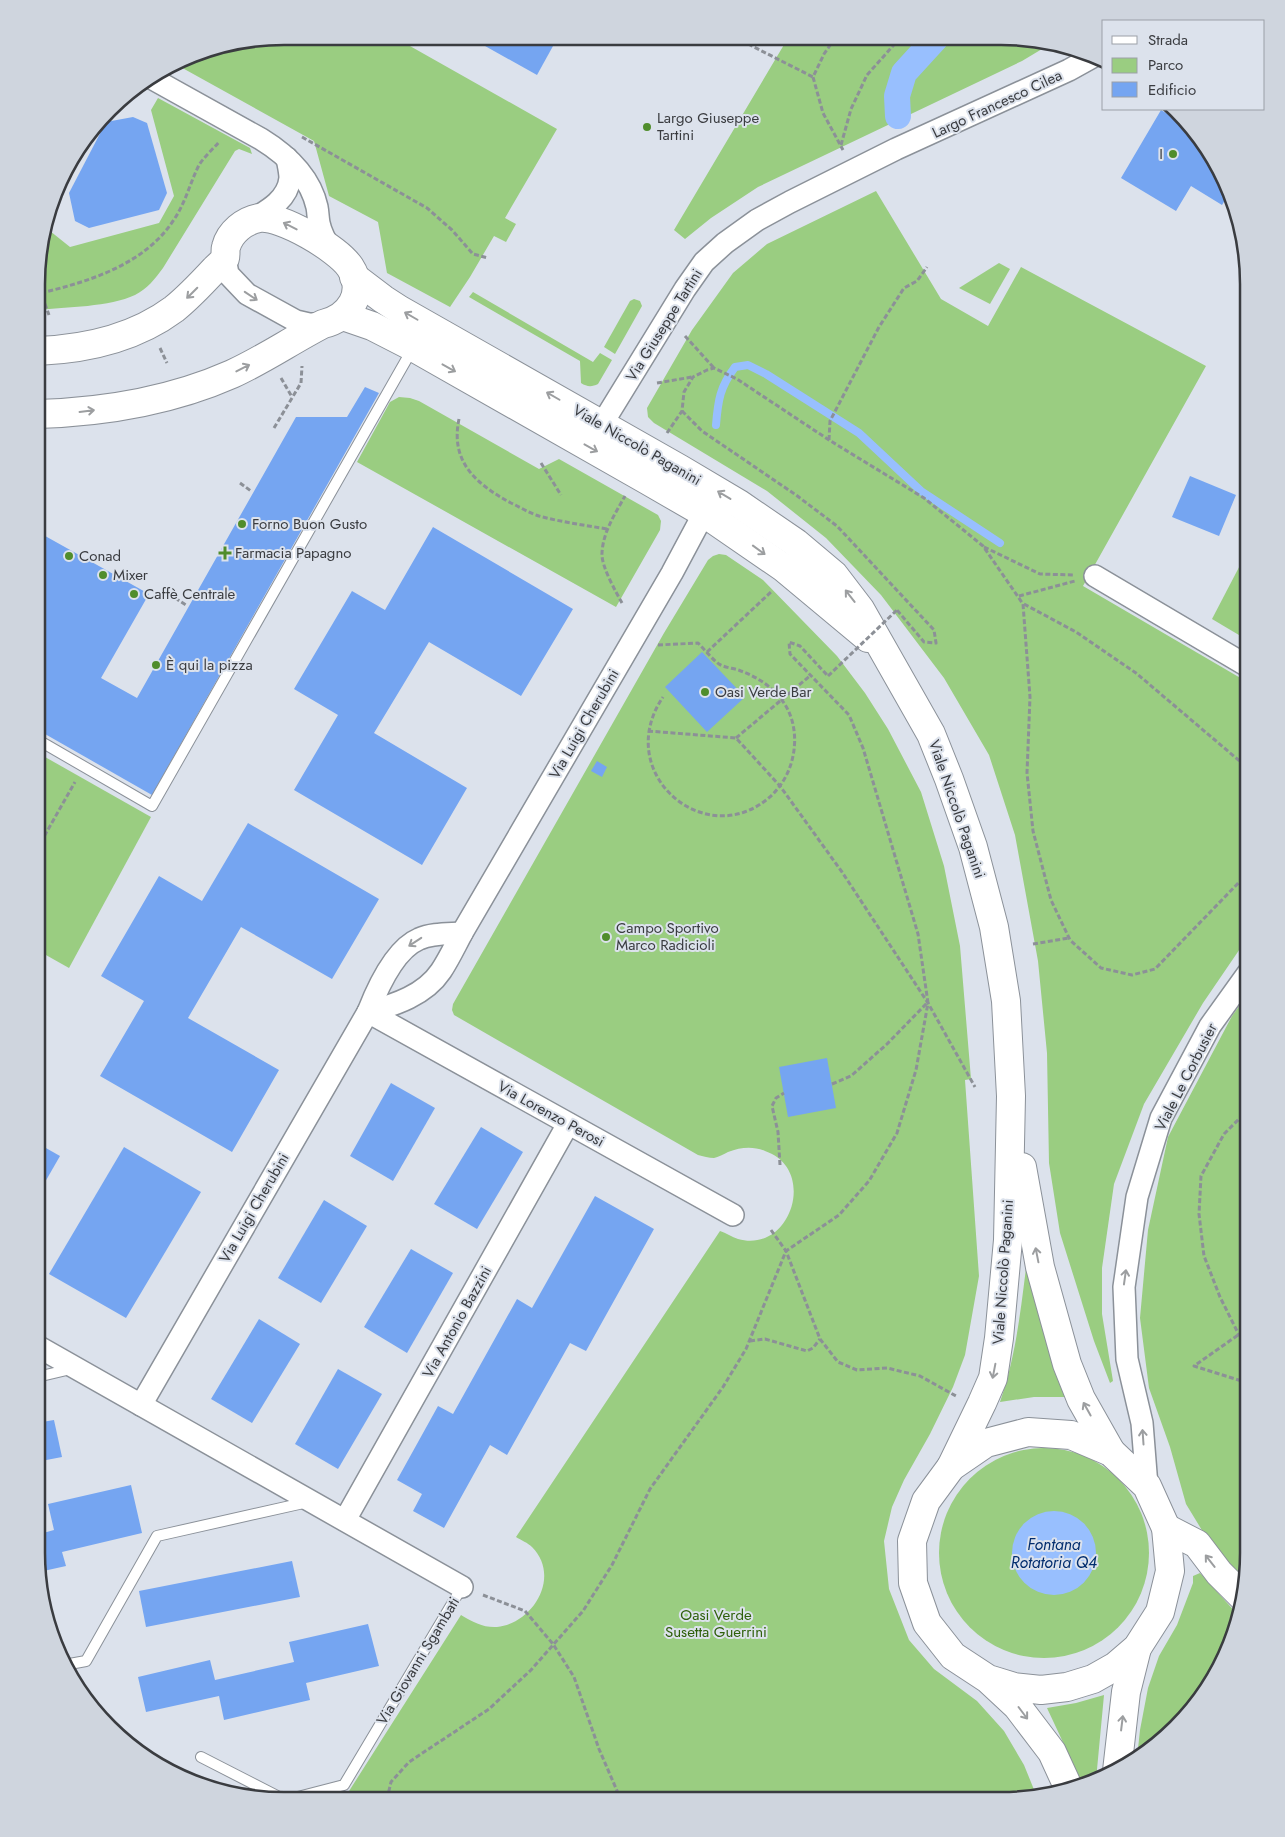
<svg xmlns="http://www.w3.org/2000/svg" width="1285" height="1837" viewBox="0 0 1285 1837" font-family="Jost,sans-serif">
<rect width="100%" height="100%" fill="#dce2ec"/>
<g fill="#9acd81">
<polygon points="284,36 394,37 557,129 505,218 516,224 506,242 494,236 470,277 450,307 387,273 378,222 329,196 314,141 177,65 204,49"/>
<polygon points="788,38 1034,38 1052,43 1022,61 758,187 711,218 685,239 674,230"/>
<path d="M158,98L250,148L252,154L239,149L235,151L163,268C155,279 147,289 135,295C110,307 66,307 38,310V251L48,224L50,231L70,247L159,223L174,196L151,110Z"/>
<polygon points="876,191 941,299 988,326 1021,267 1206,366 1083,586 1249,683 1248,937 1203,1003 1144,1104 1114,1184 1102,1268 1102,1314 1113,1381 1110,1383 1094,1341 1060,1233 1049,1163 1047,1053 1038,961 1015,835 989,755 944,678 881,595 826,538 767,491 654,423 648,417 647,408 692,330 733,273 767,244"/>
<polygon points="999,263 1010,269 990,304 959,288"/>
<path d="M473,292L593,362L600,353L612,360L598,384C592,387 587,387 581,383L580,361L469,297Z"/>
<polygon points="634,299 640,301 642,306 615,354 604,347 630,301"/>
<polygon points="399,397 410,398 419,401 539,469 559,459 658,515 661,521 660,530 616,607 357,462 390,402"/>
<polygon points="1249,548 1249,641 1212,619"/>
<path d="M719,554L726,555L763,580L837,656L865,693L888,729L921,792L944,866L960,946L971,1079L965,1080L979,1276L965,1355L953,1387L930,1434L904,1480L892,1507L884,1541L889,1589L909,1640L934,1669L977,1701L1004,1731L1024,1765L1037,1797L1001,1801L344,1799L461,1615C473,1622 484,1628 497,1627C534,1623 561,1576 532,1547C528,1543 521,1540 516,1537L720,1231C726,1233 732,1237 738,1239C791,1254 818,1169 765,1151C753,1146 741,1147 728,1152C724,1154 718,1157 714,1158C709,1158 703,1156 698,1155L454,1015L452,1010L453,1004L664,633L708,560L713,556Z"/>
<polygon points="38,753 151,817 69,968 37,950"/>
<polygon points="1248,994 1248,1569 1245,1585 1214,1550 1186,1504 1170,1447 1149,1388 1140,1318 1148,1230 1168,1137 1232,1016"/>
<path d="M1027,1260L1066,1397H1034L1000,1402C1016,1356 1021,1308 1027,1260Z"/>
<circle cx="1044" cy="1553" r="105"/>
<polygon points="1200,1573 1239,1616 1236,1633 1207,1691 1164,1739 1137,1758 1140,1730 1148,1688 1159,1656 1177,1625 1193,1583 1193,1576"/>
<polygon points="1104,1695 1096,1780 1083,1785 1047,1708 1076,1703"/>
</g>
<circle fill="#98bffe" cx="1054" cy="1553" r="42"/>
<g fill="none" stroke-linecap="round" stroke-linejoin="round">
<path stroke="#98bffe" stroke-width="8" d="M716,425C718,400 720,387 735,367L748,365L766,374L859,433L921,491L1000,543"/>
<polyline stroke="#98bffe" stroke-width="26" points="898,116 897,96 904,73 936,38"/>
</g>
<g fill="#75a5f1">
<polygon points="469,37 558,37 537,75"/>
<polygon points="1161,110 1183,123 1185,121 1197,133 1223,175 1230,192 1222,205 1191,186 1176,211 1121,178"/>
<polygon points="133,117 147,123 167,193 159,210 89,228 75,221 69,193 106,122"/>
<polygon points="365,387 379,393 152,795 38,730 38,532 149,594 101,678 137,698 296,417 347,417"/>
<polygon points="1190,476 1236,495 1219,536 1172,517"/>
<polygon points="433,527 573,609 521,696 429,642 374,733 467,788 422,865 294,790 338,715 294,689 352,591 385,610"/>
<polygon points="702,652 745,697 707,732 665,687"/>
<polygon points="597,761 607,767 602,777 591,771"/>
<polygon points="248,823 379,899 332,979 241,927 188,1018 279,1070 232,1152 100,1076 144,1001 101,976 159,876 202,901"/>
<polygon points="827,1058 836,1108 788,1117 779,1067"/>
<polygon points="391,1083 435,1108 393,1181 350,1156"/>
<polygon points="481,1127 523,1152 477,1229 434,1204"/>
<polygon points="37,1143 60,1156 37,1196"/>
<polygon points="124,1147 201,1192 126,1318 49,1274"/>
<polygon points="595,1196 654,1229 586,1351 570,1343 507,1455 490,1445 444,1528 413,1511 422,1494 397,1480 438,1406 453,1414 517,1299 532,1308"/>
<polygon points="324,1200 367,1226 321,1303 278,1278"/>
<polygon points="411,1249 453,1273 407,1353 364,1327"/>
<polygon points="259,1319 300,1344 252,1423 211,1399"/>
<polygon points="338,1369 382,1394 338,1469 295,1444"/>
<polygon points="54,1420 62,1457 36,1462 36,1423"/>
<polygon points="131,1485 142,1533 62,1552 66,1566 39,1572 36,1535 54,1530 48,1504"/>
<polygon points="292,1561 300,1597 146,1627 139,1591"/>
<polygon points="368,1624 379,1666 306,1683 310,1700 224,1720 219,1696 146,1712 138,1677 210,1660 215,1680 294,1662 289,1642"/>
</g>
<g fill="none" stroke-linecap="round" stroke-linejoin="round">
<g stroke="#8b9199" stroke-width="12">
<g id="lane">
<polyline points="38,740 152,806 413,348"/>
<polyline points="37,1377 71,1369"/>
<polyline points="64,1665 86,1661 157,1536 308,1502"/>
<polyline points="201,1757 283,1799"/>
<polyline points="290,1799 344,1785 462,1587"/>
</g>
</g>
<g stroke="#8b9199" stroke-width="24">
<g id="street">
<path d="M153,79L261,139C287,155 310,176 317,207C318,212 318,218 319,223C321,233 326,242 332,251"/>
<path d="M250,221C267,211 288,200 290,178C290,172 288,164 287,158"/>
<polyline points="225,258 228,274 247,294 296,321 309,324 323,324"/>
<polyline points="602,424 685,289 704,262 725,243 757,220 790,202 896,149 1069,70 1096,55"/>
<polyline points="1095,576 1249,667"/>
<path d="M368,1012C395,1005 425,995 441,971C449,959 455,946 462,933L672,573L704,513"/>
<polyline points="368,1012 733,1215"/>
<polyline points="37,1346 462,1587"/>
<path d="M141,1405L368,1012C377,989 395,949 419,939C432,933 448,934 462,933"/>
<polyline points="1147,1486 1142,1423 1127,1359 1124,1287 1137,1197 1161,1118 1210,1026 1248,973"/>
<polyline points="345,1520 568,1124"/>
</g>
</g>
<g stroke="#8b9199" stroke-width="30">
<g id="secondary">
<polyline points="354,277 383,299 400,310 680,469 739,504 796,543 834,575 860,609 931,734 949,779 973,847 994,927 1006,1001 1011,1096 1008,1240 999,1338 993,1378 982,1403 951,1467"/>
<polyline points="343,316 372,326 413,347 647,480 704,513 784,568 868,638"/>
<path d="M38,414C104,412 171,401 232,374C263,360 292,340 323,324C349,318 367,293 350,267C338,249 281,215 259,218C244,221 230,232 226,247C225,250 226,255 225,258C223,262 218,266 215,269C202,283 189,297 174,309C135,338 86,349 38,351"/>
<polyline points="1022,1167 1040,1267 1067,1364 1081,1399 1111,1452"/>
<polyline points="1166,1528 1197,1544 1219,1573 1243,1597"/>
<polyline points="988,1679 1014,1687 1041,1690 1067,1687 1093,1679 1116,1666 1137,1648 1160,1612 1170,1571 1166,1528 1147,1486 1111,1452 1071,1435 1028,1432 986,1443 951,1467 926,1501 912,1541 913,1583 927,1623 953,1656 988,1679 1017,1706 1052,1752 1069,1789"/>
<polyline points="1117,1771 1126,1692 1137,1648"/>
</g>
</g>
<g stroke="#8c9097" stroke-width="3" stroke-dasharray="5 2.5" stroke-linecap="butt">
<polyline points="835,38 824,54 813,77 823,113 843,150"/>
<polyline points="748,44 813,77"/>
<polyline points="302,137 427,208 452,230 473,254 488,258"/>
<polyline points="841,145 851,109 867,75 900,38"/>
<polyline points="38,291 41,293 49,315"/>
<path d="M41,293C91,281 146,264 175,218C186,201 190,183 199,165C204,157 213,149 219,142"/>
<polyline points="685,336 714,368"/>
<polyline points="160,348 167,363"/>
<polyline points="281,378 292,397"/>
<polyline points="657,383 692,377"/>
<polyline points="682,411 702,431 796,495 837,526 934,630 936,643 924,642 897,610"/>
<path d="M459,419C450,462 476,484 511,503C520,507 529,513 539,516C561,522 584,525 607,529"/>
<polyline points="274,428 301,383 302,366"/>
<polyline points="667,433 682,411 684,392 693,377 707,370 714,368 737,379 829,440 924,498 983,546 1023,604 1030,697 1027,773 1033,831 1051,900 1070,940 1101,968 1132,975 1155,969 1248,873"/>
<polyline points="829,440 830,421 879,327 904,288 917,281 927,267"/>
<polyline points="541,463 561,495"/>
<polyline points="240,483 251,491"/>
<polyline points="984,547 1040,574 1074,575"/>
<polyline points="1019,596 1075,581"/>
<polyline points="175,598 186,605"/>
<path d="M622,603C616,592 601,566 602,553C603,532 615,514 625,496"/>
<polyline points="1024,604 1076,632 1136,673 1249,769"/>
<path d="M658,645L698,643C705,650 712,659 719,664C725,668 734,668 741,671C757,677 771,686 781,699C794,715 797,737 793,756C790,771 783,784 772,795C708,855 611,774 663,697"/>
<polyline points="707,652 772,591"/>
<polyline points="648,731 736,738 780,786 842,872 928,1003 975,1087"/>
<polyline points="736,738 811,675"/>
<polyline points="37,849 75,782"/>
<polyline points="1033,944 1069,938"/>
<polyline points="832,1084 851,1076 887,1044 927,1003"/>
<polyline points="780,1165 778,1132 772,1106 776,1098 784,1093"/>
<polyline points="771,1230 786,1251 820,1339 838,1362 857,1370 887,1368 920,1376 956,1396"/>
<polyline points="1248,1340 1239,1335 1220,1297 1204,1256 1199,1214 1201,1176 1224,1134 1248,1110"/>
<polyline points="750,1341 765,1339 807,1351 813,1348 820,1339"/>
<polyline points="1248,1383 1194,1366 1248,1328"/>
<polyline points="483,1595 525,1611 553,1644 574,1677 599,1749 621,1800"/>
<polyline points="387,1799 391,1782 409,1762 489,1709 531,1670 583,1611 612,1565 650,1489 723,1387 746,1349 786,1251 839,1215 869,1181 897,1133 916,1070 928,1003 918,934 863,748 849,715 790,654 789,642 800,646 828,676"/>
</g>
<use href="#lane" stroke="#fff" stroke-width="10"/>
<use href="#street" stroke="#fff" stroke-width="21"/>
<use href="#secondary" stroke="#fff" stroke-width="28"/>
<polyline stroke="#8c9097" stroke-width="3" stroke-dasharray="5 2.5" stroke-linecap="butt" points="828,676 897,610"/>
</g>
<defs><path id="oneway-shaft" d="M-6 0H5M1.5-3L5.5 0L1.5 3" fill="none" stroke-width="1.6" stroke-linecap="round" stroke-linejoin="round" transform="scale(1.25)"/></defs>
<g stroke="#9c9ea0">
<use href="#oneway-shaft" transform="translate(290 226) rotate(-153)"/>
<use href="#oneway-shaft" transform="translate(192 293) rotate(135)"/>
<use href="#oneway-shaft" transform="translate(251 296) rotate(34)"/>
<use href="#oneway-shaft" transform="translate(411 316) rotate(-150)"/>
<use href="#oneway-shaft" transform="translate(243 368) rotate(-27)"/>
<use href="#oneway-shaft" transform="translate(449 368) rotate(29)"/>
<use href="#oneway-shaft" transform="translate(553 396) rotate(-150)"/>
<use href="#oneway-shaft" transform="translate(87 411) rotate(-7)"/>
<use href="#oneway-shaft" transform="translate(591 448) rotate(29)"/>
<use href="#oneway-shaft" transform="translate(724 495) rotate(-149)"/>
<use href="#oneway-shaft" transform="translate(759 550) rotate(36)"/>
<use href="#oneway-shaft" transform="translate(850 596) rotate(-128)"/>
<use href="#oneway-shaft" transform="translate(415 942) rotate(147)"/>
<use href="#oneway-shaft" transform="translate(1037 1255) rotate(-101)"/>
<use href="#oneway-shaft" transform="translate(1125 1277) rotate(-82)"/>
<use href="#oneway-shaft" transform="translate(994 1371) rotate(101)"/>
<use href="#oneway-shaft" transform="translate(1087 1409) rotate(-119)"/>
<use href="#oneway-shaft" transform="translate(1143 1437) rotate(-94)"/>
<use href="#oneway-shaft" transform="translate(1210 1561) rotate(-128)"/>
<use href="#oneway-shaft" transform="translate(1023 1713) rotate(53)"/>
<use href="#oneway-shaft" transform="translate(1122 1723) rotate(-83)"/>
</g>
<g fill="#508d2c" stroke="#dce2ec" stroke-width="2">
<circle cx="647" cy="127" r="5"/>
<circle cx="1173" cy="154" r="5"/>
<circle cx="242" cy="524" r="5"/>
<path d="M222.5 545.5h5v5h5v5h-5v5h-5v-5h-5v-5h5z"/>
<circle cx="69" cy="556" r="5"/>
<circle cx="103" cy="575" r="5"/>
<circle cx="134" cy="594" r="5"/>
<circle cx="156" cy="665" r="5"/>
<circle cx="705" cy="692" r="5"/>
<circle cx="606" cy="937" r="5"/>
</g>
<g text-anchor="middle" stroke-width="4" stroke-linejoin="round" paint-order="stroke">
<g font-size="15" fill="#3a3c40" stroke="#dce2ec">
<text transform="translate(997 104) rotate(-25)" y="5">Largo Francesco Cilea</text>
<text transform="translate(664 325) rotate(-58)" y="5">Via Giuseppe Tartini</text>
<text transform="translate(637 445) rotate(30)" y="5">Viale Niccolò Paganini</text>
<text transform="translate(584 724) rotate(-60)" y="5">Via Luigi Cherubini</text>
<text transform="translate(957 809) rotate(71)" y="5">Viale Niccolò Paganini</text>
<text transform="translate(1186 1077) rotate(-63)" y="5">Viale Le Corbusier</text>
<text transform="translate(551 1114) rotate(29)" y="5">Via Lorenzo Perosi</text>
<text transform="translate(254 1208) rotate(-60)" y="5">Via Luigi Cherubini</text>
<text transform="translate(1003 1272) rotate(-86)" y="5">Viale Niccolò Paganini</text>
<text transform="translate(457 1322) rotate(-61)" y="5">Via Antonio Bazzini</text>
<text transform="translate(418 1661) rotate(-59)" y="5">Via Giovanni Sgambati</text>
</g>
<g font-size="15" fill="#3a3c40" stroke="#dce2ec" text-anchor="start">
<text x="657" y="123">Largo Giuseppe<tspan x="657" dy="17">Tartini</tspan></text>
<text x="1163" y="159" text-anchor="end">I</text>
<text x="252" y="529">Forno Buon Gusto</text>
<text x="235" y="558">Farmacia Papagno</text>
<text x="79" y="561">Conad</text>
<text x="113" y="580">Mixer</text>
<text x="144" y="599">Caffè Centrale</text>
<text x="166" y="670">È qui la pizza</text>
<text x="715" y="697">Oasi Verde Bar</text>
<text x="616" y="933">Campo Sportivo<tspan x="616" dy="17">Marco Radicioli</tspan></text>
</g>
<g font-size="15" fill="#2f600b" stroke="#dce2ec">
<text x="716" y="1620">Oasi Verde<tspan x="716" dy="17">Susetta Guerrini</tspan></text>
</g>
<g font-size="16" font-style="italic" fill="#022d6e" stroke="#dce2ec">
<text x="1054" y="1550">Fontana<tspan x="1054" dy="18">Rotatoria Q4</tspan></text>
</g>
</g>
<path d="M0 0H1285V1837H0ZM284 45H1001A239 239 0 0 1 1240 284V1553A239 239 0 0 1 1001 1792H284A239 239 0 0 1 45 1553V284A239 239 0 0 1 284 45Z" fill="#cfd5de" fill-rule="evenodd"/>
<path fill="none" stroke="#3a3c40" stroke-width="2.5" d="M284 45H1001A239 239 0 0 1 1240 284V1553A239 239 0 0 1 1001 1792H284A239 239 0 0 1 45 1553V284A239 239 0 0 1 284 45Z"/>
<rect x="1102" y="20" width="162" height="90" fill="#dce2ec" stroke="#9ba0a7"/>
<rect x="1112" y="36" width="25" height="8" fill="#ffffff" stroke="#9ba0a7"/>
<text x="1148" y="45" font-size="15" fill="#3a3c40">Strada</text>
<rect x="1112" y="58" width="25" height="15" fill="#9acd81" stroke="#9ba0a7"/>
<text x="1148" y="70" font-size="15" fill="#3a3c40">Parco</text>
<rect x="1112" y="82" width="25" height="15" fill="#75a5f1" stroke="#9ba0a7"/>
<text x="1148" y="95" font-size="15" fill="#3a3c40">Edificio</text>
</svg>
